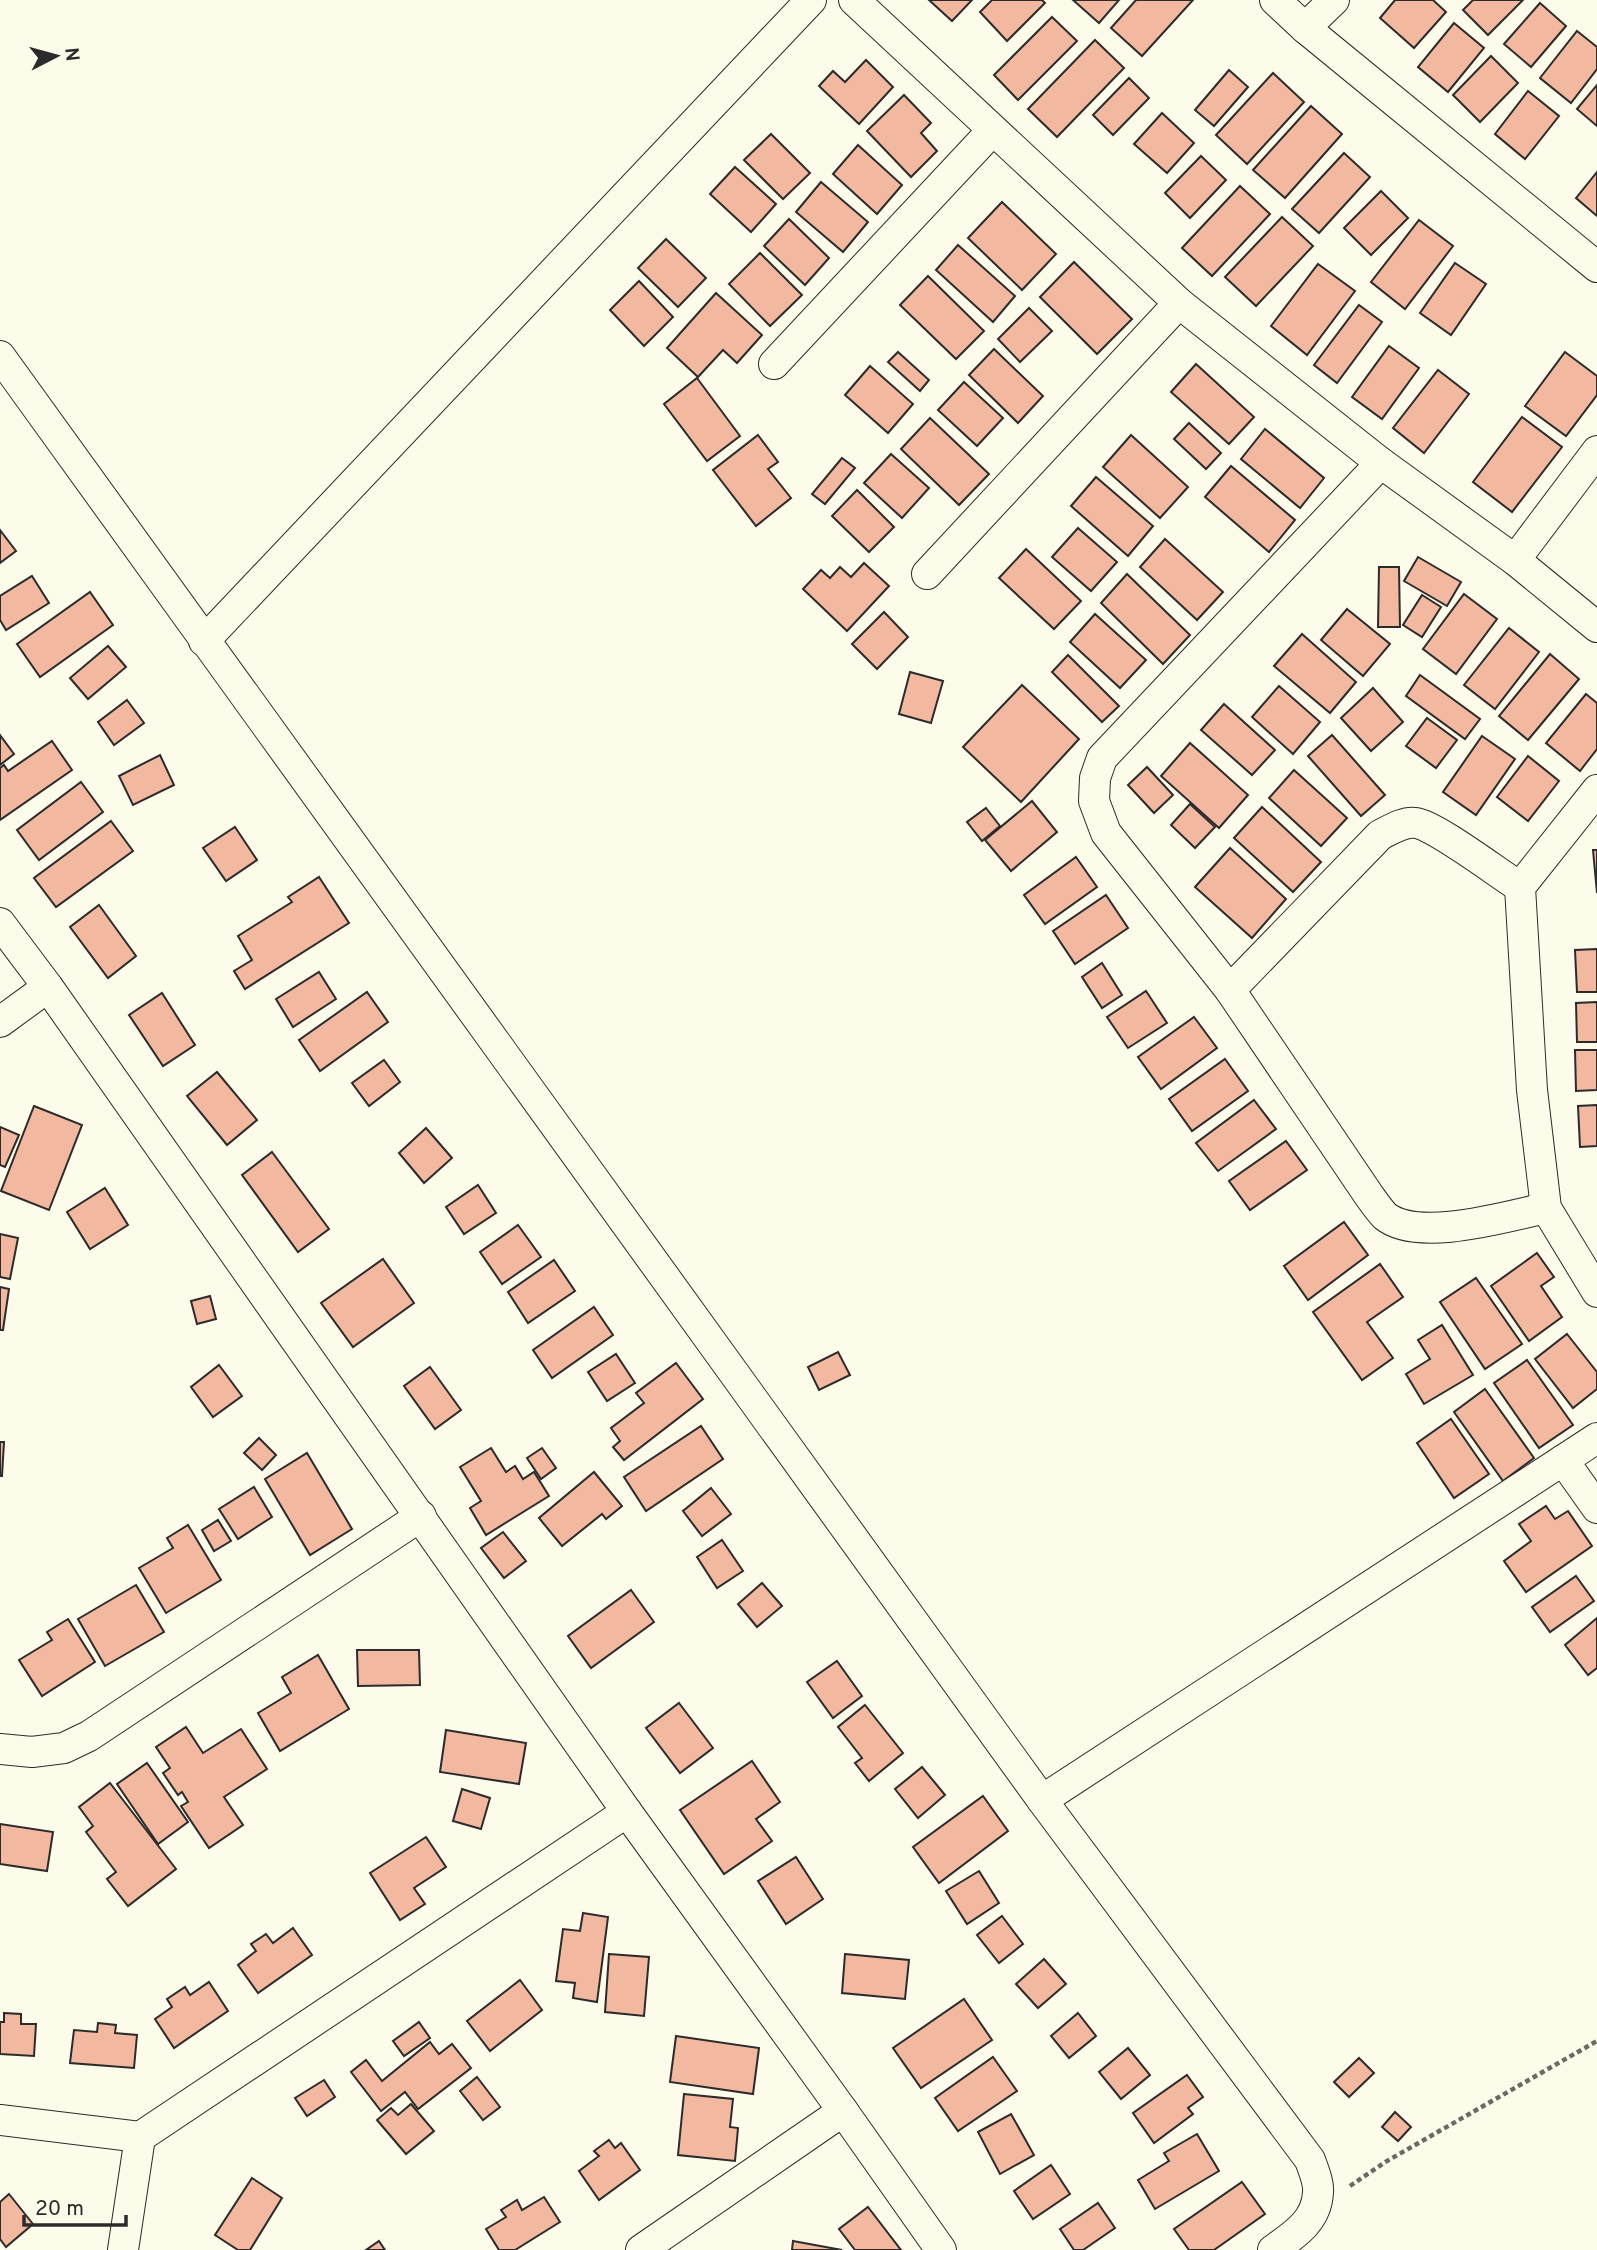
<svg xmlns="http://www.w3.org/2000/svg" width="1597" height="2250" viewBox="0 0 1597 2250" font-family="Overpass,sans-serif">
<rect width="100%" height="100%" fill="#fdfbea"/>
<g fill="#f2b8a0" stroke="#2b2b2b" stroke-width="2">
<polygon points="929,0 972,0 952,21"/>
<polygon points="992,0 1042,0 1045,3 1007,41 980,12"/>
<polygon points="1073,0 1119,0 1099,23"/>
<polygon points="1136,0 1193,0 1142,56 1111,28"/>
<polygon points="1395,0 1433,0 1446,12 1414,48 1380,18"/>
<polygon points="1473,0 1523,0 1488,35 1463,10"/>
<polygon points="1540,3 1566,26 1531,67 1504,44"/>
<polygon points="1052,17 1077,41 1018,100 994,75"/>
<polygon points="1454,23 1484,48 1448,92 1418,67"/>
<polygon points="1577,31 1597,47 1597,69 1571,103 1540,78"/>
<polygon points="1095,40 1124,68 1057,137 1028,109"/>
<polygon points="1491,56 1518,83 1480,122 1453,95"/>
<polygon points="866,60 893,87 859,124 819,86 833,71 845,82"/>
<polygon points="1229,70 1248,87 1214,126 1195,110"/>
<polygon points="1273,73 1304,102 1247,164 1216,135"/>
<polygon points="1129,78 1149,98 1113,135 1093,115"/>
<polygon points="1597,85 1597,126 1577,109"/>
<polygon points="1528,91 1559,116 1525,159 1495,134"/>
<polygon points="904,95 931,123 921,133 937,151 911,177 867,131"/>
<polygon points="1311,106 1342,134 1285,198 1253,170"/>
<polygon points="1162,113 1194,143 1167,173 1134,144"/>
<polygon points="771,134 810,173 783,199 744,160"/>
<polygon points="858,145 902,185 877,214 833,174"/>
<polygon points="1344,153 1370,177 1319,233 1292,209"/>
<polygon points="1201,156 1226,180 1190,218 1165,193"/>
<polygon points="735,167 776,204 751,232 710,194"/>
<polygon points="1597,172 1597,216 1576,198"/>
<polygon points="821,182 868,222 843,252 796,212"/>
<polygon points="1240,186 1270,214 1212,276 1182,248"/>
<polygon points="1381,191 1408,218 1371,255 1344,228"/>
<polygon points="1002,202 1056,254 1022,290 968,238"/>
<polygon points="1282,217 1313,246 1256,306 1225,277"/>
<polygon points="789,219 829,258 805,285 764,246"/>
<polygon points="1419,220 1453,246 1405,309 1371,282"/>
<polygon points="666,239 706,278 678,307 638,268"/>
<polygon points="958,245 1015,296 993,322 936,270"/>
<polygon points="760,253 802,295 770,326 729,284"/>
<polygon points="1074,262 1132,319 1097,354 1040,297"/>
<polygon points="1455,263 1486,284 1451,335 1420,313"/>
<polygon points="1318,264 1355,291 1307,355 1271,326"/>
<polygon points="928,276 984,331 956,359 900,305"/>
<polygon points="639,281 673,317 644,346 610,310"/>
<polygon points="716,293 762,335 737,363 723,350 698,377 667,348"/>
<polygon points="1359,305 1382,322 1337,383 1314,365"/>
<polygon points="1029,308 1052,331 1020,362 998,339"/>
<polygon points="1389,346 1419,368 1382,419 1352,397"/>
<polygon points="994,349 1043,396 1018,423 969,375"/>
<polygon points="898,352 929,380 920,391 888,362"/>
<polygon points="1565,352 1597,376 1597,395 1566,436 1525,406"/>
<polygon points="1196,364 1254,417 1229,444 1171,392"/>
<polygon points="870,366 913,404 888,433 845,395"/>
<polygon points="1438,370 1469,394 1424,453 1393,428"/>
<polygon points="697,378 740,436 707,461 664,404"/>
<polygon points="964,382 1003,418 977,446 938,410"/>
<polygon points="1522,417 1562,447 1512,512 1473,482"/>
<polygon points="930,418 989,474 959,505 901,449"/>
<polygon points="1189,423 1221,453 1206,469 1174,439"/>
<polygon points="1265,429 1324,478 1300,508 1241,459"/>
<polygon points="758,435 778,462 768,469 791,498 756,526 713,470"/>
<polygon points="1131,435 1188,487 1160,518 1103,467"/>
<polygon points="891,454 929,488 902,518 864,483"/>
<polygon points="842,458 855,468 825,504 812,494"/>
<polygon points="1231,466 1295,520 1269,552 1205,497"/>
<polygon points="1096,477 1153,526 1128,556 1071,506"/>
<polygon points="857,490 894,527 869,552 832,516"/>
<polygon points="1078,528 1117,562 1091,591 1052,557"/>
<polygon points="0,530 16,551 0,563"/>
<polygon points="1165,539 1223,592 1197,620 1140,567"/>
<polygon points="1026,549 1081,601 1054,629 999,578"/>
<polygon points="1418,557 1461,582 1447,606 1404,581"/>
<polygon points="864,563 889,586 847,631 803,589 821,570 830,578 840,567 851,577"/>
<polygon points="1379,567 1399,567 1400,627 1378,627"/>
<polygon points="1127,574 1190,635 1163,664 1101,603"/>
<polygon points="32,576 49,603 6,630 0,620 0,596"/>
<polygon points="90,592 113,625 40,677 17,644"/>
<polygon points="1464,594 1497,619 1456,674 1423,649"/>
<polygon points="1422,595 1441,607 1422,637 1403,625"/>
<polygon points="1347,609 1390,644 1363,676 1321,640"/>
<polygon points="884,612 908,637 877,669 852,644"/>
<polygon points="1095,614 1146,660 1120,688 1070,642"/>
<polygon points="1509,628 1539,652 1495,709 1464,685"/>
<polygon points="1302,634 1356,682 1330,713 1274,666"/>
<polygon points="108,646 126,667 88,699 70,678"/>
<polygon points="1550,654 1579,679 1528,740 1499,716"/>
<polygon points="1068,655 1119,706 1102,722 1052,672"/>
<polygon points="910,672 943,681 931,723 899,714"/>
<polygon points="1420,675 1480,719 1465,739 1406,696"/>
<polygon points="1022,685 1079,739 1021,802 963,747"/>
<polygon points="1279,686 1320,722 1293,754 1252,717"/>
<polygon points="1373,688 1403,722 1371,751 1341,718"/>
<polygon points="1586,694 1597,703 1597,749 1580,771 1546,743"/>
<polygon points="127,700 144,723 114,745 98,722"/>
<polygon points="1224,704 1275,750 1252,775 1201,730"/>
<polygon points="1427,718 1457,740 1436,768 1406,746"/>
<polygon points="0,735 14,754 0,765"/>
<polygon points="1332,735 1385,795 1361,816 1308,756"/>
<polygon points="1482,736 1515,759 1476,815 1443,792"/>
<polygon points="52,741 72,770 0,820 0,768 4,765 8,771"/>
<polygon points="1190,743 1248,795 1219,828 1161,776"/>
<polygon points="160,755 174,785 133,805 119,776"/>
<polygon points="1528,756 1559,781 1528,821 1497,797"/>
<polygon points="1147,767 1173,795 1154,813 1128,785"/>
<polygon points="1294,770 1347,818 1321,846 1269,798"/>
<polygon points="81,782 103,812 39,860 17,830"/>
<polygon points="1032,801 1057,832 1011,871 985,840"/>
<polygon points="1190,804 1215,827 1195,848 1171,825"/>
<polygon points="1262,807 1321,862 1293,892 1234,838"/>
<polygon points="986,808 1000,826 982,841 967,822"/>
<polygon points="111,821 133,851 56,907 34,878"/>
<polygon points="235,827 257,860 226,881 203,848"/>
<polygon points="1230,848 1286,899 1252,938 1195,887"/>
<polygon points="1593,850 1597,850 1597,893"/>
<polygon points="1076,857 1097,887 1045,924 1024,895"/>
<polygon points="319,877 349,923 245,989 234,971 252,960 238,936 292,902 288,897"/>
<polygon points="1106,895 1128,928 1075,964 1053,931"/>
<polygon points="99,905 136,956 108,978 70,927"/>
<polygon points="1597,949 1597,992 1577,992 1575,950"/>
<polygon points="1102,963 1122,995 1102,1008 1082,977"/>
<polygon points="319,972 336,999 293,1027 276,999"/>
<polygon points="1146,991 1167,1023 1128,1048 1107,1017"/>
<polygon points="367,992 388,1022 320,1071 299,1040"/>
<polygon points="162,993 195,1045 163,1066 129,1015"/>
<polygon points="1597,1002 1597,1042 1577,1042 1576,1003"/>
<polygon points="1194,1017 1217,1048 1161,1089 1138,1057"/>
<polygon points="1575,1050 1597,1050 1597,1090 1576,1091"/>
<polygon points="1225,1059 1248,1091 1192,1131 1169,1099"/>
<polygon points="384,1060 400,1082 369,1106 352,1083"/>
<polygon points="217,1072 257,1120 227,1145 187,1096"/>
<polygon points="1254,1100 1276,1129 1218,1171 1196,1143"/>
<polygon points="1597,1105 1597,1146 1580,1147 1578,1106"/>
<polygon points="34,1106 82,1125 49,1210 1,1191"/>
<polygon points="0,1127 19,1135 5,1167 0,1165"/>
<polygon points="426,1128 452,1158 424,1183 399,1153"/>
<polygon points="1286,1141 1307,1170 1250,1210 1229,1181"/>
<polygon points="272,1152 329,1229 298,1252 242,1175"/>
<polygon points="478,1185 496,1213 464,1234 446,1207"/>
<polygon points="105,1188 128,1225 90,1249 67,1212"/>
<polygon points="1344,1222 1368,1255 1308,1300 1284,1266"/>
<polygon points="518,1225 541,1257 502,1284 480,1252"/>
<polygon points="0,1234 18,1238 10,1279 0,1277"/>
<polygon points="1537,1253 1554,1277 1541,1286 1562,1317 1529,1341 1491,1286"/>
<polygon points="383,1259 414,1303 353,1347 321,1303"/>
<polygon points="554,1260 575,1291 528,1323 508,1292"/>
<polygon points="1380,1264 1403,1297 1367,1322 1393,1358 1362,1380 1313,1312"/>
<polygon points="1476,1278 1522,1344 1485,1369 1440,1302"/>
<polygon points="0,1287 9,1289 3,1330 0,1330"/>
<polygon points="210,1296 216,1319 197,1324 191,1301"/>
<polygon points="594,1307 613,1335 552,1378 533,1350"/>
<polygon points="1442,1325 1473,1375 1424,1404 1406,1374 1430,1359 1418,1340"/>
<polygon points="1567,1334 1597,1372 1597,1389 1573,1408 1535,1359"/>
<polygon points="838,1352 850,1375 819,1390 808,1367"/>
<polygon points="616,1354 635,1383 607,1401 588,1372"/>
<polygon points="1527,1360 1573,1425 1539,1448 1494,1383"/>
<polygon points="676,1363 703,1399 624,1460 613,1447 620,1441 611,1428 644,1403 636,1393"/>
<polygon points="219,1365 242,1396 213,1417 191,1387"/>
<polygon points="430,1367 461,1410 435,1429 404,1386"/>
<polygon points="1485,1389 1534,1458 1503,1481 1454,1412"/>
<polygon points="1451,1419 1489,1474 1454,1498 1417,1443"/>
<polygon points="701,1426 723,1459 646,1511 624,1477"/>
<polygon points="259,1438 276,1455 262,1470 244,1453"/>
<polygon points="0,1442 4,1442 2,1476 0,1476"/>
<polygon points="491,1448 506,1472 515,1466 523,1479 534,1472 549,1496 486,1535 470,1508 481,1501 460,1467"/>
<polygon points="542,1448 556,1468 541,1479 527,1458"/>
<polygon points="307,1453 352,1529 310,1555 265,1479"/>
<polygon points="594,1472 622,1506 606,1519 602,1514 562,1546 539,1518"/>
<polygon points="254,1487 272,1517 238,1539 219,1509"/>
<polygon points="711,1488 731,1514 702,1536 683,1511"/>
<polygon points="1546,1506 1555,1519 1568,1511 1592,1546 1526,1592 1504,1561 1531,1541 1519,1524"/>
<polygon points="218,1520 231,1541 214,1551 202,1530"/>
<polygon points="188,1525 221,1580 166,1613 139,1568 173,1548 167,1538"/>
<polygon points="503,1532 526,1561 504,1578 481,1548"/>
<polygon points="722,1540 743,1571 717,1588 697,1557"/>
<polygon points="1576,1576 1594,1601 1550,1632 1532,1607"/>
<polygon points="762,1583 782,1606 757,1627 738,1604"/>
<polygon points="136,1585 164,1632 105,1666 78,1619"/>
<polygon points="631,1590 654,1622 591,1668 568,1636"/>
<polygon points="1597,1618 1597,1668 1588,1675 1565,1645"/>
<polygon points="68,1619 95,1662 42,1696 19,1660 52,1640 47,1632"/>
<polygon points="357,1650 419,1650 420,1685 358,1686"/>
<polygon points="318,1655 349,1709 280,1751 258,1713 291,1693 282,1677"/>
<polygon points="837,1661 862,1696 833,1718 807,1682"/>
<polygon points="679,1703 713,1748 680,1773 646,1728"/>
<polygon points="865,1705 903,1753 869,1781 855,1763 862,1758 838,1727"/>
<polygon points="186,1727 203,1753 241,1729 267,1769 224,1797 243,1825 209,1848 181,1806 188,1802 182,1792 178,1795 163,1773 170,1768 156,1747"/>
<polygon points="446,1730 526,1743 519,1784 440,1772"/>
<polygon points="752,1761 780,1802 756,1819 772,1841 724,1874 680,1810"/>
<polygon points="147,1763 188,1822 158,1844 117,1784"/>
<polygon points="922,1767 945,1795 918,1818 895,1789"/>
<polygon points="110,1783 176,1869 128,1906 107,1879 116,1872 86,1832 93,1826 79,1807"/>
<polygon points="462,1789 490,1798 481,1829 453,1821"/>
<polygon points="983,1796 1008,1831 939,1883 913,1847"/>
<polygon points="0,1824 53,1832 47,1871 0,1864"/>
<polygon points="426,1837 446,1867 414,1888 425,1904 400,1920 370,1873"/>
<polygon points="796,1857 823,1899 786,1924 758,1881"/>
<polygon points="979,1871 999,1903 967,1924 946,1891"/>
<polygon points="583,1913 608,1917 597,2002 573,1998 575,1983 556,1981 563,1929 580,1931"/>
<polygon points="1002,1916 1023,1944 999,1963 977,1935"/>
<polygon points="293,1928 312,1955 258,1993 238,1965 256,1951 251,1944 266,1934 273,1943"/>
<polygon points="609,1954 649,1957 644,2016 605,2012"/>
<polygon points="845,1954 909,1960 905,1999 842,1993"/>
<polygon points="1044,1959 1066,1984 1038,2008 1016,1984"/>
<polygon points="520,1980 542,2010 490,2051 467,2021"/>
<polygon points="209,1982 228,2011 174,2048 155,2019 172,2007 167,1999 185,1987 190,1995"/>
<polygon points="964,1999 992,2040 921,2088 893,2048"/>
<polygon points="4,2013 21,2014 21,2024 36,2024 34,2056 0,2054 0,2022 4,2022"/>
<polygon points="1078,2013 1096,2036 1069,2058 1051,2036"/>
<polygon points="419,2022 430,2038 404,2056 393,2041"/>
<polygon points="98,2023 116,2025 115,2033 137,2035 134,2068 70,2063 74,2030 97,2032"/>
<polygon points="676,2036 759,2048 753,2094 670,2082"/>
<polygon points="430,2042 439,2054 452,2044 471,2068 418,2109 405,2092 381,2111 351,2072 366,2060 382,2081"/>
<polygon points="1128,2048 1150,2075 1121,2099 1099,2072"/>
<polygon points="993,2057 1017,2091 958,2131 935,2098"/>
<polygon points="1359,2058 1374,2073 1349,2097 1334,2082"/>
<polygon points="1187,2075 1203,2097 1188,2108 1193,2114 1154,2143 1133,2113"/>
<polygon points="477,2077 500,2107 483,2120 460,2091"/>
<polygon points="324,2080 335,2097 307,2116 295,2098"/>
<polygon points="684,2094 733,2099 730,2127 738,2128 735,2161 678,2155"/>
<polygon points="411,2104 434,2131 406,2154 377,2120 391,2108 398,2115"/>
<polygon points="1395,2112 1411,2127 1398,2141 1382,2127"/>
<polygon points="1011,2114 1034,2155 1000,2174 978,2132"/>
<polygon points="1197,2134 1219,2171 1155,2209 1138,2180 1169,2161 1164,2153"/>
<polygon points="609,2140 615,2148 621,2143 640,2170 599,2200 579,2171 599,2156 594,2151"/>
<polygon points="1051,2165 1070,2194 1033,2219 1014,2191"/>
<polygon points="252,2178 282,2198 250,2250 238,2250 215,2235"/>
<polygon points="1242,2182 1265,2214 1214,2250 1189,2250 1174,2229"/>
<polygon points="9,2194 33,2224 6,2247 0,2239 0,2202"/>
<polygon points="544,2197 560,2222 515,2250 499,2250 486,2229 506,2217 501,2210 517,2200 522,2210"/>
<polygon points="1098,2203 1115,2228 1083,2250 1074,2250 1060,2229"/>
<polygon points="868,2207 901,2250 855,2250 839,2229"/>
<polygon points="379,2241 385,2250 366,2250"/>
<polygon points="793,2241 842,2250 792,2250"/>
</g>
<g fill="none" stroke-linecap="round" stroke-linejoin="round">
<g stroke="#2b2b2b" stroke-width="32">
<g id="street">
<polyline points="854,0 1179,303 1381,463 1515,560 1597,627"/>
<polyline points="1275,0 1305,28 1597,267"/>
<polyline points="1305,28 1334,0"/>
<path d="M0,356L1042,1800L1310,2160C1313,2169 1319,2182 1318,2192C1317,2221 1294,2235 1273,2250"/>
<polyline points="774,364 992,131"/>
<path d="M1381,463L1102,758L1095,778L1094,801L1106,833L1230,990L1368,1194C1373,1201 1379,1210 1385,1216C1418,1243 1508,1216 1546,1208"/>
<polyline points="1515,560 1597,451"/>
<polyline points="927,574 1179,303"/>
<polyline points="204,641 811,0"/>
<polyline points="1597,790 1520,887 1532,1090 1546,1208 1597,1292"/>
<polyline points="0,923 48,987 627,1812 843,2111 941,2250"/>
<path d="M1230,990L1380,835C1390,830 1404,821 1416,823C1436,826 1499,874 1520,887"/>
<polyline points="0,1022 48,987"/>
<polyline points="1563,1460 1597,1508"/>
<polyline points="0,1749 32,1752 64,1748 89,1736 421,1516"/>
<polyline points="1042,1800 1597,1438"/>
<polyline points="0,2120 140,2137 627,1812"/>
<polyline points="123,2250 140,2137"/>
<polyline points="641,2250 843,2111"/>
</g>
</g>
<polyline stroke="#6a6964" stroke-width="4.5" stroke-dasharray="5 3.5" stroke-linecap="butt" points="1350,2186 1387,2161 1597,2041"/>
<use href="#street" stroke="#fdfbea" stroke-width="30"/>
</g>
<g transform="translate(56 56) rotate(84)" stroke="#fdfbea" stroke-width="5" paint-order="stroke">
<path d="M0-5L12 26L0 18L-12 26Z" fill="#2b2b2b"/>
<text y="-10" font-size="19" font-weight="bold" text-anchor="middle" fill="#2b2b2b">N</text>
</g>
<path d="M24 2215v10h102v-10" fill="none" stroke="#2b2b2b" stroke-width="3.5"/>
<text x="35" y="2215" font-size="21" fill="#2b2b2b" stroke="#fdfbea" stroke-width="5" paint-order="stroke">20 m</text>
</svg>
